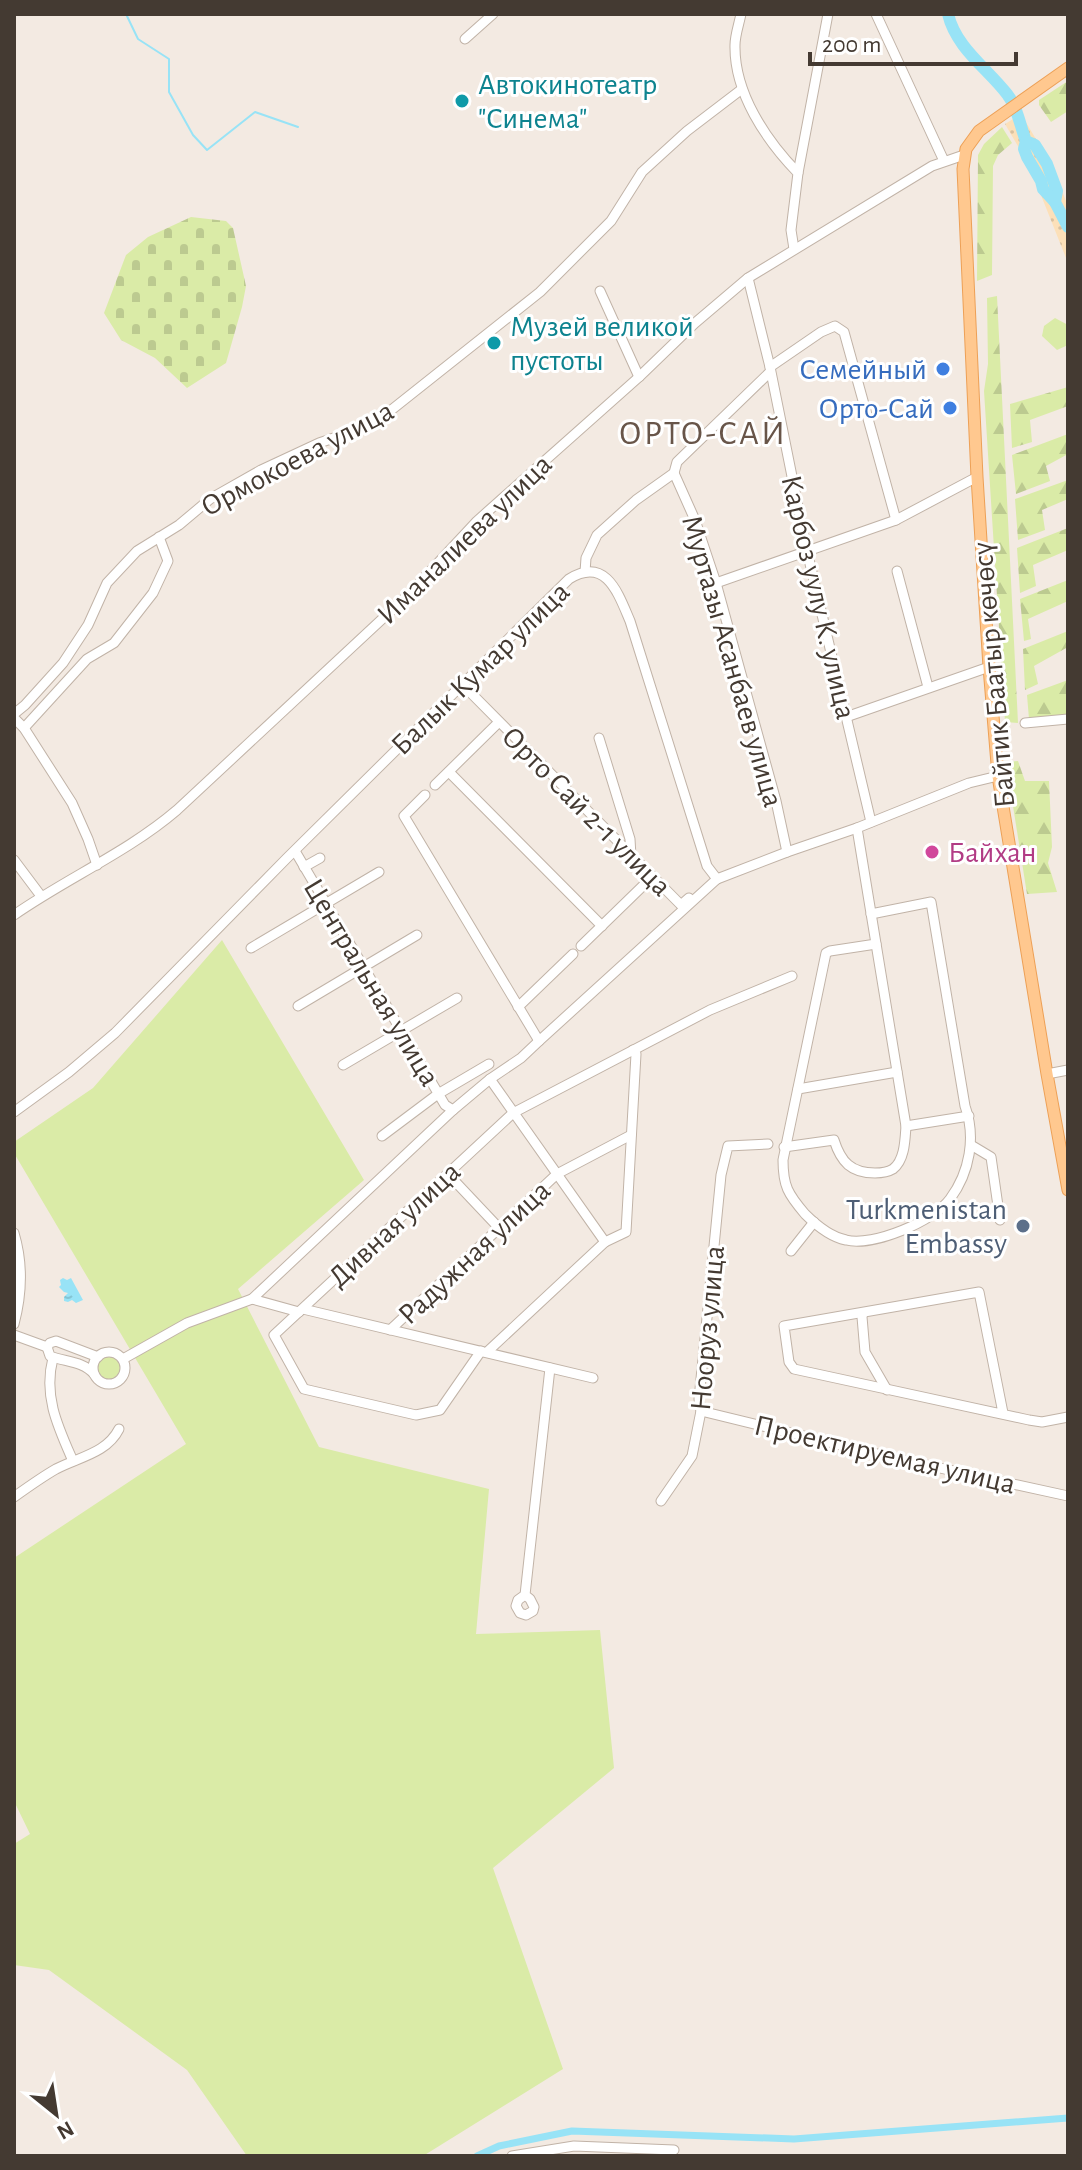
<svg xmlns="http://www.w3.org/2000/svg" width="1082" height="2170" viewBox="0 0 1082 2170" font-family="'Alegreya Sans',sans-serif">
<defs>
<pattern id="forest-firs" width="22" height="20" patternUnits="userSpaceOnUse" patternTransform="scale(2)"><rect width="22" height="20" fill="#daeba7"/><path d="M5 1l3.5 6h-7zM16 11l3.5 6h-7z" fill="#bcca90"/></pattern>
<pattern id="sand-dots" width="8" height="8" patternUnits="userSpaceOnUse" patternTransform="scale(2)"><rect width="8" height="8" fill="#fce0b9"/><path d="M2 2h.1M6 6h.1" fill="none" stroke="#d9c1a0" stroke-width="1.8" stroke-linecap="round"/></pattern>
<pattern id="cemetery-stones" width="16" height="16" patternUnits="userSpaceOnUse" patternTransform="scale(2)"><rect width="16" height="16" fill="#daeba7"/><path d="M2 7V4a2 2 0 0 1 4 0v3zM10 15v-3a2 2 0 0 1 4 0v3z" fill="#bcca90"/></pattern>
<pattern id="water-ripples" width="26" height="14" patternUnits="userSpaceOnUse" patternTransform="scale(2)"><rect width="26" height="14" fill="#98e3f6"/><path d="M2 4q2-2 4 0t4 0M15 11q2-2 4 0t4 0" fill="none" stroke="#84c4d3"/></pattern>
</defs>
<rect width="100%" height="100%" fill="#f3eae2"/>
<g fill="#daeba7">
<polygon points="1055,318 1068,325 1068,345 1057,350 1042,336 1044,326"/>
<polygon points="222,940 364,1180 238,1289 319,1447 489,1489 476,1634 600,1630 614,1768 493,1868 563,2069 423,2156 247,2156 187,2070 49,1970 14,1965 14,1844 30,1834 14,1801 14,1558 186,1444 14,1153 14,1142 93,1088"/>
<circle cx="109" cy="1368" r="12"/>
</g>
<g fill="url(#forest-firs)">
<polygon points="1068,81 1068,111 1051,122 1039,105 1039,100"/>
<polygon points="1002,127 1012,143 998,155 993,166 992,275 977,281 978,155 984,144"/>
<polygon points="997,296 1018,723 1005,722 984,391 988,364 987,298"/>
<polygon points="1068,387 1068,406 1030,420 1032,442 1012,448 1010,404"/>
<polygon points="1068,434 1068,454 1046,466 1050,481 1016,494 1012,455"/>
<polygon points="1068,480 1068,499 1042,510 1045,530 1018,540 1015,499"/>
<polygon points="1068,528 1068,550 1033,565 1036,586 1020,593 1017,548"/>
<polygon points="1068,580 1068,601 1028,619 1031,639 1024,641 1020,599"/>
<polygon points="1068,631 1068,647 1034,666 1038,684 1025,690 1023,649"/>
<polygon points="1068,680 1068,715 1029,719 1027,695"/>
<polygon points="1018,761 1025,781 1049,781 1052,847 1048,863 1057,892 1027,894 1006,762"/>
</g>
<polygon fill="url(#sand-dots)" points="1021,114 1052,166 1068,206 1068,263 1029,165 1005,124"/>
<polygon fill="url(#cemetery-stones)" points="191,217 226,221 233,228 246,286 242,307 226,363 187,388 155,358 121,340 104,313 126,255 148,237"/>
<polygon fill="url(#water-ripples)" points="63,1278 67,1280 71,1278 83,1300 76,1303 72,1300 68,1302 64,1301 64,1297 68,1293 64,1292 59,1287 61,1285 60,1280"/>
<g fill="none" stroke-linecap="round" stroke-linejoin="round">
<polyline stroke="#98e3f6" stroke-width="2" points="126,14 138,39 169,59 169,92 193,135 207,150 255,112 298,127"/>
<polyline stroke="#98e3f6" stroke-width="7" points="477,2156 499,2146 572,2131 794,2139 1068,2118"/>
<g stroke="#98e3f6" stroke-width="12">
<path d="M948,14C956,48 987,68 1007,94C1018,108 1020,126 1026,141L1035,145L1047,164L1057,191L1055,202L1068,227"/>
<polyline points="1026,141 1024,149 1027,157 1041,181 1043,189 1055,202"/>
</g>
<g stroke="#c1b3a7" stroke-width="11">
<g id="minor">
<path d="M741,14C739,24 735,35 735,45C734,93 766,140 798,173L791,230L794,249"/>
<polyline points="876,14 944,161"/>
<polyline points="465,39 493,14"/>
<polyline points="798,173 828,14"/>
<polyline points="748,278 770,367 807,551 871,822"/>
<polyline points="600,291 639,377"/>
<polyline points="770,367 821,332 835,326 844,332 896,520"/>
<polyline points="674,473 695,520 716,583 776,801 787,852"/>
<polyline points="674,473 677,462 770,372"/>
<polyline points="897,571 928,687"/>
<polyline points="585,572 586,558 597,535 636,500 674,473"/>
<polyline points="716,583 896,520 977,477"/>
<polyline points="463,685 679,903 681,905 689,898"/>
<polyline points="14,714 25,705 63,663 88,625 107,583 137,551 179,525 210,499 261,470 319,443 366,427 385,415 540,292 611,221 642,172 687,131 742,89"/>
<polyline points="846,717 989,667"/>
<polyline points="14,718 24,728 72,803 88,839 97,865"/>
<polyline points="1025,723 1068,719"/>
<polyline points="24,728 87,659 114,643 153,593 168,561 159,537"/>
<polyline points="599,738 630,839 631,856"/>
<polyline points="449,772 602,926"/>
<polyline points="435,785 499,722"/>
<polyline points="425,795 404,816 539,1041"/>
<polyline points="295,851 445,1105 453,1110"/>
<polyline points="14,860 41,896"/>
<polyline points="304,867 320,858"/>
<path d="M871,914L931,902L965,1106C976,1137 970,1172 950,1199C934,1221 873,1247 846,1240C831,1237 816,1225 805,1214C788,1194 783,1186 783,1160L826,953L830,951L876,944"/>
<path d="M14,915C67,878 128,852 177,810L409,594L477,521L639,377L695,323L748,278L932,166L964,155"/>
<polyline points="581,946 652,877"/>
<polyline points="251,948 379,872"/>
<polyline points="298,1006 417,935"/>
<polyline points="518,1007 573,954"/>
<polyline points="343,1065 457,998"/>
<polyline points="1047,1074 1068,1070"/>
<polyline points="490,1079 605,1242"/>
<polyline points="798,1089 897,1072"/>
<path d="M14,1112L69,1072L115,1033L287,858L569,579C606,556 618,593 630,621L707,866L717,879L787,852L857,828L969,783L998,776"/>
<polyline points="906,1126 969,1116"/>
<polyline points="382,1136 438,1094 489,1064"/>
<polyline points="971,1145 991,1157 1000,1220"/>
<path d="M784,1147L834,1140C841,1162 851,1173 875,1173C881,1173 888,1172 893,1169C905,1160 905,1139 906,1126L857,828"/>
<polyline points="448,1174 499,1228"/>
<path d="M14,1233C23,1263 22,1294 14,1324"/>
<polyline points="791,1251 814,1222"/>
<polyline points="252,1299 299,1312"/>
<polyline points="303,1309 593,1378"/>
<polyline points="863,1313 862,1317 865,1352 887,1390"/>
<polyline points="390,1330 557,1174 631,1135"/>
<polyline points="14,1335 47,1347"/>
<polyline points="481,1351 440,1410 416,1415 304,1389 274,1335 513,1113 710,1010 792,976"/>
<polyline points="487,1352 605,1242 626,1232 636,1054 633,1050"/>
<circle cx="109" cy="1368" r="16"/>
<path d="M53,1358C43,1396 58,1427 73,1461"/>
<polyline points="123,1359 187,1323 252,1299 453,1110 490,1079 521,1058 539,1041 717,879"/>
<path d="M94,1374C83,1361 65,1362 50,1356L47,1347L50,1343L56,1341L98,1357"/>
<polyline points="701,1411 890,1457 1068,1496"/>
<polyline points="1003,1413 979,1292 784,1326 789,1362 794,1369 1029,1420 1042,1422 1068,1417"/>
<path d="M14,1497C28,1487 42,1477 56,1469C79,1457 107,1453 119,1429"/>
<polyline points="661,1501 692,1456 701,1411 699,1399 721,1175 728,1146 768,1144"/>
<polyline points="525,1595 530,1599 534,1607 533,1611 526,1615 520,1613 516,1606 518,1600 525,1595 550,1368"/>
<polyline points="512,2156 574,2146 674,2150"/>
</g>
</g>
<g stroke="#eda056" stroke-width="13">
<polyline id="major" points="1068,68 979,131 966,149 963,169 977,477 989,667 998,776 1047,1074 1068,1190"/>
</g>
<use href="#minor" stroke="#fff" stroke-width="9"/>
<use href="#major" stroke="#ffc88f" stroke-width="11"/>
</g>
<g fill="#0f9aa8" stroke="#fff" stroke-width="3">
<circle cx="462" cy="101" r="8"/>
<circle cx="494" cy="343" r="8"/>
</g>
<g fill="#3f7fe0" stroke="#fff" stroke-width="3">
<circle cx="943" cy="369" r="8"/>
<circle cx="950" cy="408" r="8"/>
</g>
<circle fill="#d1479c" stroke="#fff" stroke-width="3" cx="932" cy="852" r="8"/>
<circle fill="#5c6f8a" stroke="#fff" stroke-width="3" cx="1023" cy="1226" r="8"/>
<g text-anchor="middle" stroke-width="6" stroke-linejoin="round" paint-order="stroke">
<g font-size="30" fill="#0d838f" stroke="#fff" text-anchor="start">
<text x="478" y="94">Автокинотеатр<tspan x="478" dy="34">"Синема"</tspan></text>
<text x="510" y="336">Музей великой<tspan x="510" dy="34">пустоты</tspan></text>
</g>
<g font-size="30" fill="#366cbe" stroke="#fff" text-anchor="end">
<text x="927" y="379">Семейный</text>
<text x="934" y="418">Орто-Сай</text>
</g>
<g font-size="30" fill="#443a32" stroke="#fff">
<text transform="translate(297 458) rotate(-28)" y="10">Ормокоева улица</text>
<text transform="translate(464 539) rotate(-44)" y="10">Иманалиева улица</text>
<text transform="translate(819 597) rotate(77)" y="10">Карбоз уулу К. улица</text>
<text transform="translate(733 661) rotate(74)" y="10">Муртазы Асанбаев улица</text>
<text transform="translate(480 668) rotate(-44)" y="10">Балык Кумар улица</text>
<text transform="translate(993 675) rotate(-95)" y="10">Байтик Баатыр көчөсү</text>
<text transform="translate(587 811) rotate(45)" y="10">Орто Сай 2-1 улица</text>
<text transform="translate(372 982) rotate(59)" y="10">Центральная улица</text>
<text transform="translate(394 1224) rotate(-43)" y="10">Дивная улица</text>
<text transform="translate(474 1252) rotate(-43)" y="10">Радужная улица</text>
<text transform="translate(707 1328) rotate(-85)" y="10">Нооруз улица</text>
<text transform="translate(885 1454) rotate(13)" y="10">Проектируемая улица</text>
</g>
<g font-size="30" fill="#b23c85" stroke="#fff" text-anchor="start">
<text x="948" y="862">Байхан</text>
</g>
<g font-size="30" fill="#4e5e75" stroke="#fff" text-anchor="end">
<text x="1007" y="1219">Turkmenistan<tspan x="1007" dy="34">Embassy</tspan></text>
</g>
<g font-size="34" letter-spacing="2" fill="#685549" stroke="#fff">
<text x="703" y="444">ОРТО-САЙ</text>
</g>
</g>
<rect width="1082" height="2170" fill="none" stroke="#443a32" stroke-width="32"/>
<g transform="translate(56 2114) rotate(150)" stroke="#ffffff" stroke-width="6" paint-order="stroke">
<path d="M0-6L14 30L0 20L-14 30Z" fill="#443a32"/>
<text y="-12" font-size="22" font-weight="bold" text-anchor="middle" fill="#443a32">N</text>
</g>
<path d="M810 52v12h206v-12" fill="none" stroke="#443a32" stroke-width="4"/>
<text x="822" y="52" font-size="24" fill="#443a32" stroke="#ffffff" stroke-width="6" paint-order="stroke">200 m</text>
</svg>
